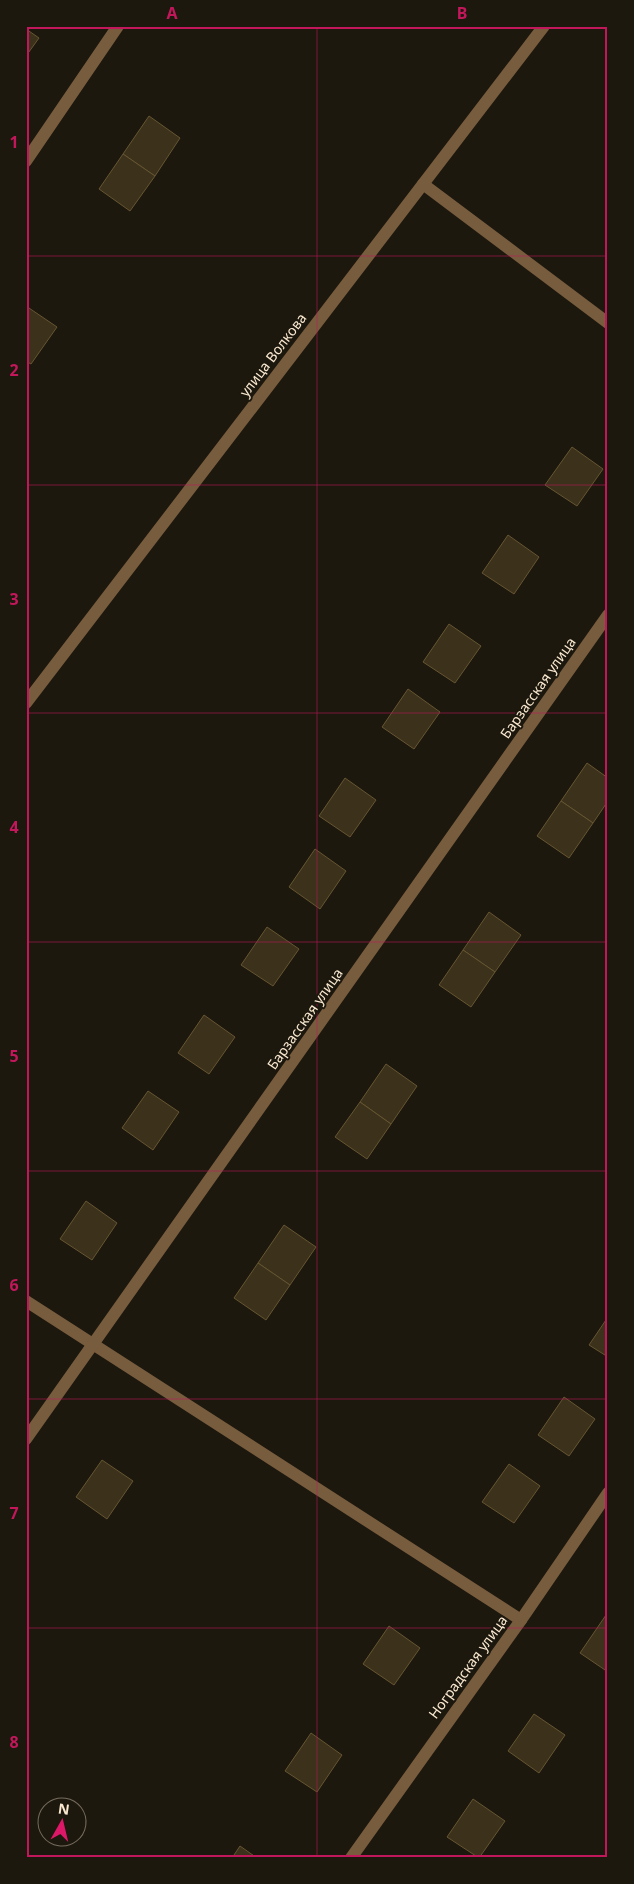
<svg xmlns="http://www.w3.org/2000/svg" width="634" height="1884" viewBox="0 0 634 1884" font-family="'Noto Sans',sans-serif">
<rect width="100%" height="100%" fill="#1d180e"/>
<g fill="#3c321c" stroke="#665531">
<polygon points="26,29 39,38 26,56"/>
<polygon points="149,116 180,138 155,176 123,154"/>
<polygon points="123,154 155,176 130,211 99,189"/>
<polygon points="26,306 57,327 31,364 26,361"/>
<polygon points="572,447 603,469 577,506 545,485"/>
<polygon points="508,535 539,557 514,594 482,573"/>
<polygon points="449,624 481,646 455,683 423,662"/>
<polygon points="408,689 440,712 414,749 382,727"/>
<polygon points="587,763 608,778 608,801 593,823 561,801"/>
<polygon points="345,778 376,800 350,837 319,816"/>
<polygon points="561,801 593,823 569,858 537,836"/>
<polygon points="315,849 346,871 320,909 289,887"/>
<polygon points="489,912 521,935 495,972 463,950"/>
<polygon points="267,927 299,949 273,986 241,965"/>
<polygon points="463,950 495,972 471,1007 439,985"/>
<polygon points="204,1015 235,1037 209,1074 178,1053"/>
<polygon points="386,1064 417,1086 391,1124 360,1102"/>
<polygon points="148,1091 179,1112 153,1150 122,1128"/>
<polygon points="360,1102 391,1124 367,1159 335,1137"/>
<polygon points="86,1201 117,1223 92,1260 60,1239"/>
<polygon points="284,1225 316,1247 290,1285 258,1263"/>
<polygon points="258,1263 290,1285 266,1320 234,1298"/>
<polygon points="608,1317 608,1357 589,1345"/>
<polygon points="564,1397 595,1419 569,1456 538,1435"/>
<polygon points="102,1460 133,1481 107,1519 76,1497"/>
<polygon points="509,1464 540,1486 514,1523 482,1502"/>
<polygon points="606,1615 608,1617 608,1672 580,1653"/>
<polygon points="389,1626 420,1648 394,1685 363,1664"/>
<polygon points="534,1714 565,1735 539,1773 508,1751"/>
<polygon points="311,1733 342,1755 317,1792 285,1771"/>
<polygon points="473,1799 505,1821 479,1858 447,1837"/>
<polygon points="240,1846 257,1858 232,1858"/>
</g>
<g fill="none" stroke-linecap="round" stroke-linejoin="round">
<g stroke="#785c3e" stroke-width="12">
<polyline points="26,161 118,26"/>
<polyline points="423,184 608,323"/>
<polyline points="26,703 544,26"/>
<polyline points="26,1301 521,1620"/>
<polyline points="26,1439 608,615"/>
<polyline points="351,1858 521,1620 608,1493"/>
</g>
</g>
<path fill="none" stroke="#c2185b" stroke-width="1" stroke-opacity="0.55" d="M317,26V1858M26,256H608M26,485H608M26,713H608M26,942H608M26,1171H608M26,1399H608M26,1628H608"/>
<g text-anchor="middle" stroke-width="4" stroke-linejoin="round" paint-order="stroke">
<g font-size="14" fill="#fae9d0" stroke="#1d180e">
<text transform="translate(273 355) rotate(-53)" y="5">улица Волкова</text>
<text transform="translate(538 688) rotate(-55)" y="5">Барзасская улица</text>
<text transform="translate(305 1019) rotate(-55)" y="5">Барзасская улица</text>
<text transform="translate(468 1667) rotate(-54)" y="5">Ноградская улица</text>
</g>
</g>
<rect width="634" height="1884" fill="none" stroke="#1d180e" stroke-width="55"/>
<g transform="translate(62 1822) rotate(8)"><circle r="24" fill="#1d180e" stroke="#756c5c"/>
<path d="M0-4L9 19L0 12L-9 19Z" fill="#de1869"/>
<text y="-8" font-size="14" font-weight="bold" text-anchor="middle" fill="#fae9d0">N</text>
</g>
<rect x="28" y="28" width="578" height="1828" fill="none" stroke="#c2185b" stroke-width="2"/>
<g font-size="16" text-anchor="middle" font-weight="bold" fill="#c2185b">
<text x="172" y="19">A</text>
<text x="462" y="19">B</text>
<text x="14" y="148">1</text>
<text x="14" y="376">2</text>
<text x="14" y="605">3</text>
<text x="14" y="833">4</text>
<text x="14" y="1062">5</text>
<text x="14" y="1291">6</text>
<text x="14" y="1519">7</text>
<text x="14" y="1748">8</text>
</g>
</svg>
